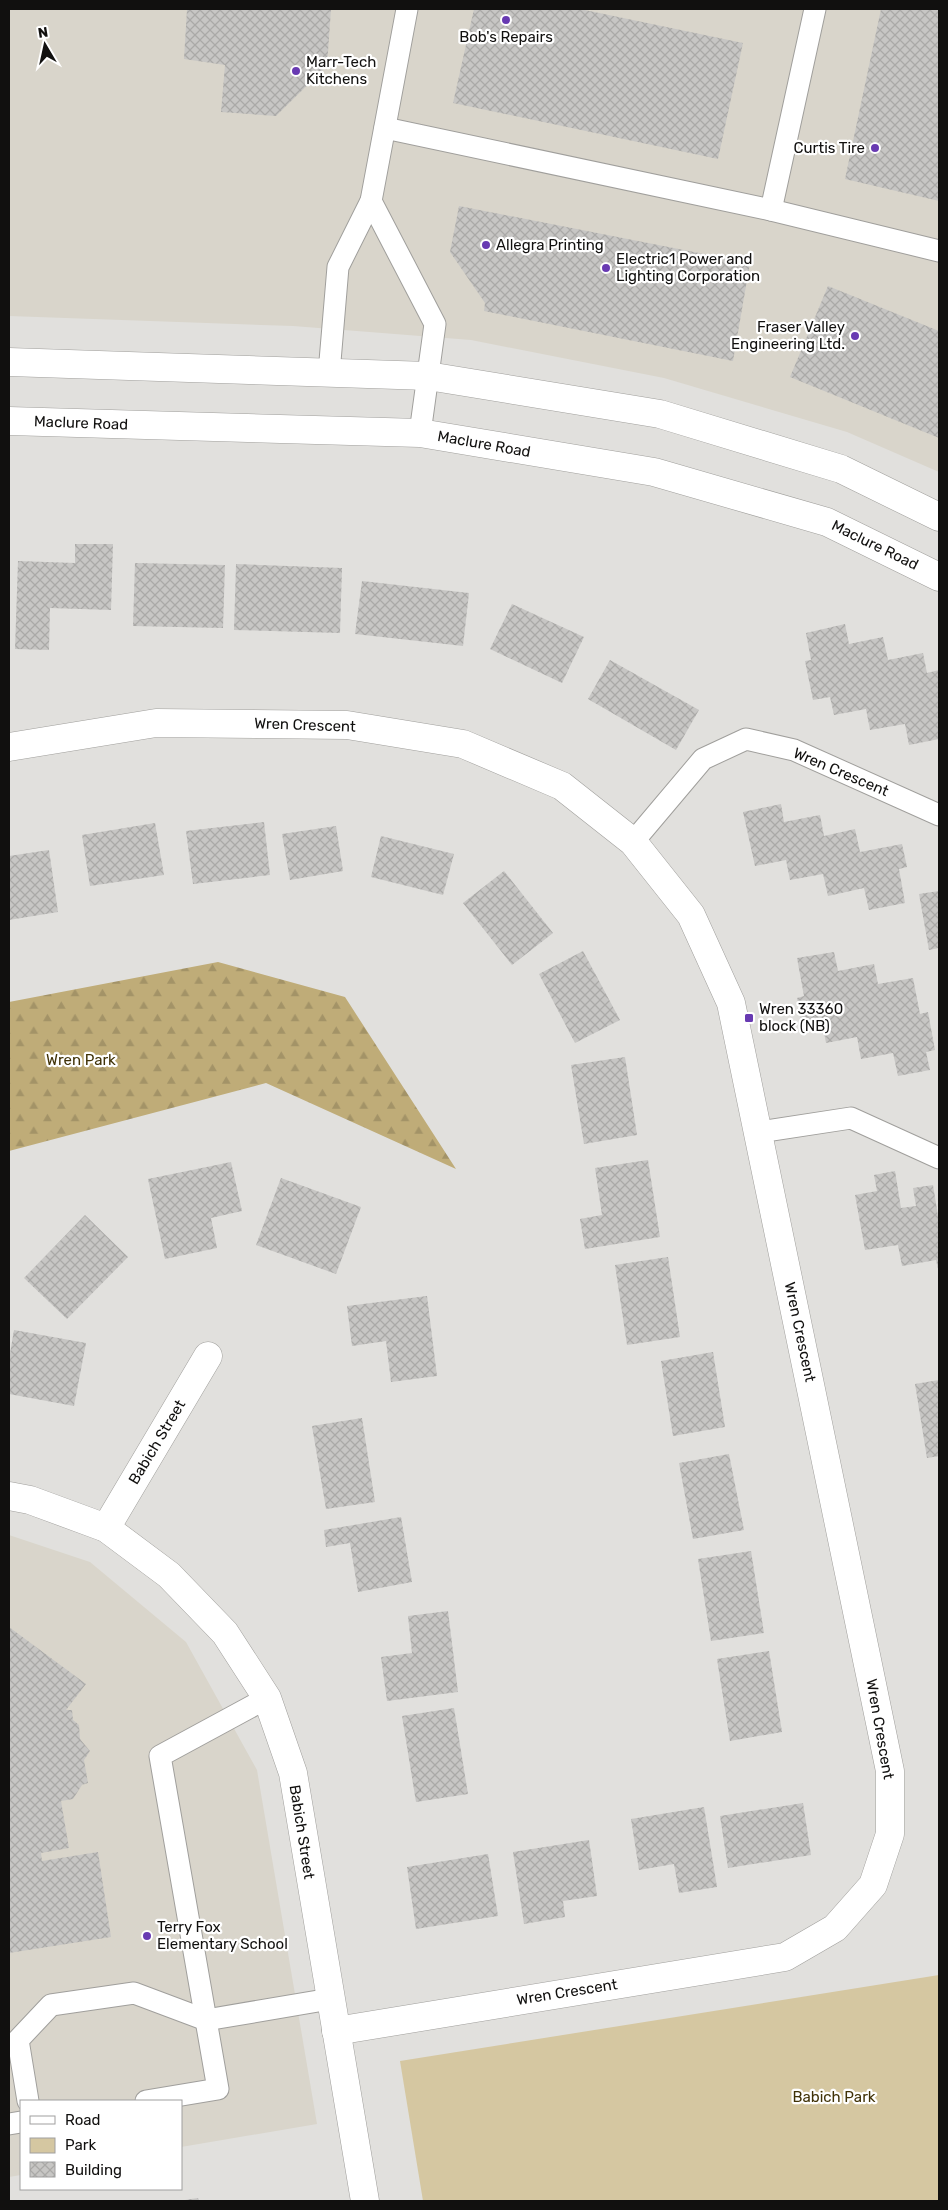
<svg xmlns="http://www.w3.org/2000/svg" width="948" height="2210" viewBox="0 0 948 2210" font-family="Rubik,sans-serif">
<defs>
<pattern id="forest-firs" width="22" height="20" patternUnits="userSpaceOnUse" patternTransform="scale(1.25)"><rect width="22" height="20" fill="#bfac78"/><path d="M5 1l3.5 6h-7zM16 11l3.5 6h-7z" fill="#a39367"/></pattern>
<pattern id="building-cross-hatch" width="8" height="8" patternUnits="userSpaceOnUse" patternTransform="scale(1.25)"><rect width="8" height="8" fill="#c7c6c4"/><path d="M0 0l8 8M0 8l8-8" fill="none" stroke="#aaa9a7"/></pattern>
</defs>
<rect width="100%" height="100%" fill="#e1e0dd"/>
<g fill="#d9d5cb">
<polygon points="9,9 939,9 939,472 847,432 664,378 471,340 293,326 9,316"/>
<polygon points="9,1535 90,1562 186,1642 257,1770 317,2124 181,2147 181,2101 21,2101 21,2175 9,2177"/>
</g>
<polygon fill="url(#forest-firs)" points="218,962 345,997 456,1169 266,1083 9,1151 9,1002"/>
<polygon fill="#d5c7a1" points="939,1975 939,2201 423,2201 400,2061"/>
<g fill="url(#building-cross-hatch)">
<polygon points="187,9 331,9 327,66 276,116 221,112 225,65 184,59"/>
<polygon points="474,9 580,9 743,43 718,159 453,103"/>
<polygon points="881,9 939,9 939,201 845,179"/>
<polygon points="459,206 750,263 733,361 484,311 485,303 450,252"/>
<polygon points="828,286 939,331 939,438 790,377"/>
<polygon points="75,544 113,544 111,610 50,608 49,650 15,649 18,561 75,563"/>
<polygon points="135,563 225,565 223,628 133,626"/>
<polygon points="236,564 342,568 340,633 234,630"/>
<polygon points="362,581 469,593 463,646 355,634"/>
<polygon points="512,604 584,637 562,683 490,649"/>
<polygon points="845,624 849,644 883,637 888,660 923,653 927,673 939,670 939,739 909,745 905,724 870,730 866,709 834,715 830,697 813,700 805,661 811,660 806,633"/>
<polygon points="610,660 699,710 676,750 588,699"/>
<polygon points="781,804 784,822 820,815 824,836 855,829 860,852 902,844 907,867 899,869 905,903 869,910 864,888 828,896 823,874 790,880 786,860 755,866 743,812"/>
<polygon points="264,822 270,875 193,884 186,831"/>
<polygon points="155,823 164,875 90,886 82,835"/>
<polygon points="336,826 343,871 290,880 282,834"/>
<polygon points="381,836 454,854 443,895 371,877"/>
<polygon points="49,850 58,912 9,920 9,856"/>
<polygon points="504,871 553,933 512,965 463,903"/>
<polygon points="939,891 939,948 929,950 919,894"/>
<polygon points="583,951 620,1020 575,1043 539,974"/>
<polygon points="834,952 838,971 874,964 878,984 913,978 920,1014 928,1012 935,1050 926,1052 930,1070 898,1076 893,1053 861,1059 857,1037 826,1043 822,1022 802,1026 797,998 804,996 797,958"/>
<polygon points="625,1057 637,1135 584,1144 571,1065"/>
<polygon points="648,1160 660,1237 585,1249 580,1219 602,1215 595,1168"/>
<polygon points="231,1162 242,1211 211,1218 217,1248 165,1259 148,1179"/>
<polygon points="895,1171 901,1208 916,1206 913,1188 933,1185 939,1222 939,1273 936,1260 902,1266 898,1245 865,1250 855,1195 877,1191 874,1175"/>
<polygon points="281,1178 361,1207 336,1274 256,1245"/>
<polygon points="85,1215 128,1257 67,1319 24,1278"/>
<polygon points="668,1257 680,1337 627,1345 615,1265"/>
<polygon points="427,1296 437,1376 391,1382 386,1341 352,1346 347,1306"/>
<polygon points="14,1330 86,1343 74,1406 9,1394 9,1359"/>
<polygon points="713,1352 725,1427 673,1436 661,1361"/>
<polygon points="939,1380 939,1456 927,1458 915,1384"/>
<polygon points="362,1418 375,1502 326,1509 312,1426"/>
<polygon points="729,1454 744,1530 693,1539 679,1463"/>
<polygon points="401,1517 412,1582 358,1592 350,1543 326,1547 324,1530"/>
<polygon points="751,1551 764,1633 711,1641 698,1559"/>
<polygon points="448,1611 458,1692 387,1701 381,1657 412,1653 408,1616"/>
<polygon points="9,1627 86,1684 66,1710 72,1710 73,1720 79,1725 80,1739 90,1751 84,1760 88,1783 82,1785 73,1799 61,1801 69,1848 41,1853 42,1861 98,1852 111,1937 9,1953"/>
<polygon points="769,1651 782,1732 730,1741 717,1659"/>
<polygon points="454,1708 468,1794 416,1802 402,1716"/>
<polygon points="803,1803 811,1855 728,1868 720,1816"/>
<polygon points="704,1807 717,1887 679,1893 674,1864 639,1870 631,1819"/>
<polygon points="589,1840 597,1896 563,1901 565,1917 524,1924 513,1852"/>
<polygon points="488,1854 498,1916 416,1929 407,1867"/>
<polygon points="198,2198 199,2201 185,2201 185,2200"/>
</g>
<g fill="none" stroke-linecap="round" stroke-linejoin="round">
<g stroke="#a09f9c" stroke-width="23">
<g id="service">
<polyline points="407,9 371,201 435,324 420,433"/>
<polyline points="385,128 771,210 939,251"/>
<polyline points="771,210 815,9"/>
<polyline points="329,373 338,267 371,201"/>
<polyline points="633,842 703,759 746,739 794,750 939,815"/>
<polyline points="759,1132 851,1118 939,1158"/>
<polyline points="28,2101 18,2040 51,2005 134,1993 206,2020 330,1999"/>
<polyline points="146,2101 218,2089 160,1756 267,1698"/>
<polyline points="9,2124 21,2122"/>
</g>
</g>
<g stroke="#a09f9c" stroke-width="29">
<g id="minor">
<polyline points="9,747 156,723 347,725 463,744 562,786 633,842 691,915 731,1003 890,1771 890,1834 873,1885 835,1928 785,1957 336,2031"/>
<polyline points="9,1496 30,1500 106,1528 169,1575 225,1633 267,1698 293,1773 365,2201"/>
<polyline points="106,1528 208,1356"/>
</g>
</g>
<g stroke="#a09f9c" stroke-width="29">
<g id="secondary">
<polyline points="9,362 428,376 660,414 841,469 939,517"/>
<polyline points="9,421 420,433 654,472 827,522 939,577"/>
</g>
</g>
<use href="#service" stroke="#fff" stroke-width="21"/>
<use href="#minor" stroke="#fff" stroke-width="28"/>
<use href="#secondary" stroke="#fff" stroke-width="28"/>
</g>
<g fill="#683ab2" stroke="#fff" stroke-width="2">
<circle cx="506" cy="20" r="5"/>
<circle cx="296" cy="71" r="5"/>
<circle cx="875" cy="148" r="5"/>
<circle cx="486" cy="245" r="5"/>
<circle cx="606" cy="268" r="5"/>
<circle cx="855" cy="336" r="5"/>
<rect x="744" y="1013" width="10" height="10" rx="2.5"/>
<circle cx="147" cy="1936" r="5"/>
</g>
<g text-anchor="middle" stroke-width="4.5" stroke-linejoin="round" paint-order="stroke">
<g font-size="15" fill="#11100f" stroke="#fff" text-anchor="start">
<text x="506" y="42" text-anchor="middle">Bob's Repairs</text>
<text x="306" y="67">Marr-Tech<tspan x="306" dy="17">Kitchens</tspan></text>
<text x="865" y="153" text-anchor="end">Curtis Tire</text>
<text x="496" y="250">Allegra Printing</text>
<text x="616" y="264">Electric1 Power and<tspan x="616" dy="17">Lighting Corporation</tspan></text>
<text x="845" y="332" text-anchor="end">Fraser Valley<tspan x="845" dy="17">Engineering Ltd.</tspan></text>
<text x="759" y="1014">Wren 33360<tspan x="759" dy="17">block (NB)</tspan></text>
<text x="157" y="1932">Terry Fox<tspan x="157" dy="17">Elementary School</tspan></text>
</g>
<g font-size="15" fill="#11100f" stroke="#fff">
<text transform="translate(81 423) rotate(2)" y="5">Maclure Road</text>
<text transform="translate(484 444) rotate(10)" y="5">Maclure Road</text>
<text transform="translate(875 545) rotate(26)" y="5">Maclure Road</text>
<text transform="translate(305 725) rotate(2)" y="5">Wren Crescent</text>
<text transform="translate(841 772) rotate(23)" y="5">Wren Crescent</text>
<text transform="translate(800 1332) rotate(78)" y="5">Wren Crescent</text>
<text transform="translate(157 1442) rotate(-59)" y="5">Babich Street</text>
<text transform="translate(880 1729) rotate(80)" y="5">Wren Crescent</text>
<text transform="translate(302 1832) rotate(81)" y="5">Babich Street</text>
<text transform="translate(567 1992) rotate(-9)" y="5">Wren Crescent</text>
</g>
<g font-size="15" fill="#403207" stroke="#fff">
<text x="81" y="1065">Wren Park</text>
<text x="834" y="2102">Babich Park</text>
</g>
</g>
<rect width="948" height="2210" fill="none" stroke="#11100f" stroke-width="20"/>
<rect x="20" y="2100" width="162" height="90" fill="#ffffff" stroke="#a09f9f"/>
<rect x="30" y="2116" width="25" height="8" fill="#ffffff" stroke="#a09f9f"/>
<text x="65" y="2125" font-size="15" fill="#11100f">Road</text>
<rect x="30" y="2138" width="25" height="15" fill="#d5c7a1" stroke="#a09f9f"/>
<text x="65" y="2150" font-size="15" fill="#11100f">Park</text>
<rect x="30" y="2162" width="25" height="15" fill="url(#building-cross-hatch)" stroke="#a09f9f"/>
<text x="65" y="2175" font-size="15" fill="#11100f">Building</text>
<g transform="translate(45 45) rotate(351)" stroke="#ffffff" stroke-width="4" paint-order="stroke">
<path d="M0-4L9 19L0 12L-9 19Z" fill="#11100f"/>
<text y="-8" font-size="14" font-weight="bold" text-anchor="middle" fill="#11100f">N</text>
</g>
</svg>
